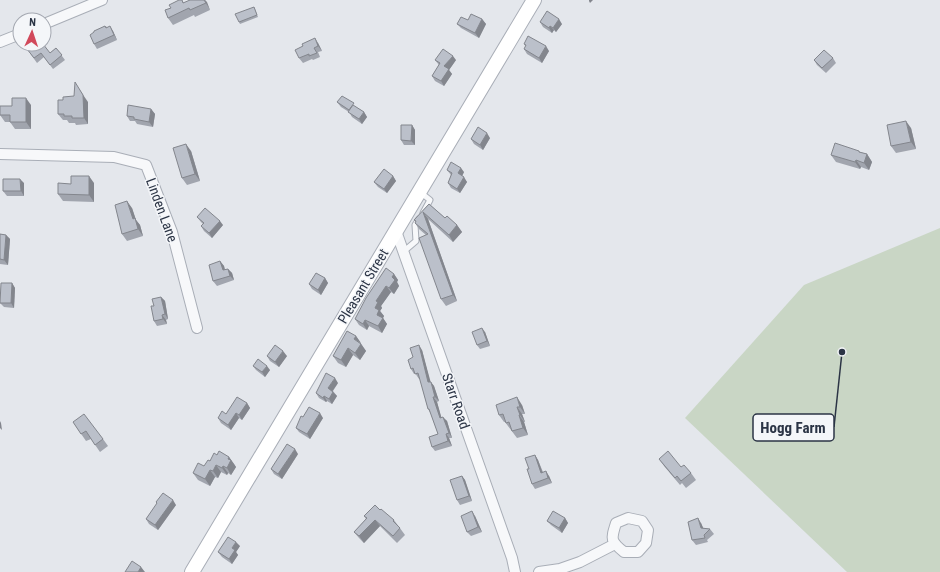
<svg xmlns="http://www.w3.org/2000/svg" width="940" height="572" viewBox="0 0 940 572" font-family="'Roboto Condensed',sans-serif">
<rect width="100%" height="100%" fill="#e4e7ec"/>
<polygon fill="#c9d6c5" points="940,228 940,572 847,572 685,418 804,285"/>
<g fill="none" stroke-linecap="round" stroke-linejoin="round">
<g stroke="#a9aeb7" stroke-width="7">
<g id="lane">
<polyline points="420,192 430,200 423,213"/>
<polyline points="403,252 416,241 415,225 419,219"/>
</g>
</g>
<g stroke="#a9aeb7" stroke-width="12">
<g id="street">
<polyline points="44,24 102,0"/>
<polyline points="0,42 20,34"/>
<polyline points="0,154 114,157 146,165 172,232 197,328"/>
<polyline points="396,231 512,558 515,572"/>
<path d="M628,518L642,521L648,530L646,543L638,552H624C610,541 611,539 616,523Z"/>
<polyline points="539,572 560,569 580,562 615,544"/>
</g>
</g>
<g stroke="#a9aeb7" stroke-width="16">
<polyline id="secondary" points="192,572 534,0"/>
</g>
<use href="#lane" stroke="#f7f8fa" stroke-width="5"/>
<use href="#street" stroke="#f7f8fa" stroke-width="10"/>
<use href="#secondary" stroke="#fff" stroke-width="14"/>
</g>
<g fill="#a1a5ae">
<polygon points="182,0 184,3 190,0 205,0 210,10 195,17 194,15 173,25 168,18 171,8"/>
<polygon points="254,7 255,9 258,17 240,24 239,22"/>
<polygon points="482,19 486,24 479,38 461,28 457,24 468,20"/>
<polygon points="540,22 562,24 556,32 554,30 552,33 543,27"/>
<polygon points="105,26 107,27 113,31 117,40 97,49 94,44 94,32"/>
<polygon points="318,43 322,51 318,52 320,57 313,60 312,59 303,63 299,58"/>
<polygon points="524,44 549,51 542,63 527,54 524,49 526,47"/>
<polygon points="56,48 65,60 53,69 44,57 37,63 27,49 50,53"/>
<polygon points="833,58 836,63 826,73 817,65 814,60"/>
<polygon points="435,60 456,60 449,70 452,74 444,86 435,81 432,76 439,65"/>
<polygon points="88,102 88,124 76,125 75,123 69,123 67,120 63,120 58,114"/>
<polygon points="337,102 356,107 364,112 367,117 362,124 352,117 349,112 341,107"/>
<polygon points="31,105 31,129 15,129 10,122 5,122 0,115 12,106"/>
<polygon points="151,109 155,114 153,127 137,124 135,121 130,121 127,116"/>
<polygon points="412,125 415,130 415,145 404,145 401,140"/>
<polygon points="911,128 916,149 896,153 891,146"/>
<polygon points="490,138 483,150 474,144 471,139"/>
<polygon points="191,151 200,181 187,185 182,178"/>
<polygon points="859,151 860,152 867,154 872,162 869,170 861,167 860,169 836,162 831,155"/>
<polygon points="447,170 464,172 462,176 467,182 460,193 451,188 448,183 451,175"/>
<polygon points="393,176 396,181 387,193 378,187 374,182"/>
<polygon points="24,183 24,196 7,196 3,191"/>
<polygon points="94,183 94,202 63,201 58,194 71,184"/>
<polygon points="429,204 445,218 457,225 462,232 453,242 428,219 457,301 446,306 441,299 426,235 419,229 415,223 416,222 414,220"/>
<polygon points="132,208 136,220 140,225 143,236 127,241 122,234"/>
<polygon points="197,217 223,225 212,238 204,231 201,226 203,224 201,222"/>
<polygon points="0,234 6,235 10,239 8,265 0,264"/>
<polygon points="220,261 224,266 225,270 228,269 232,273 234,280 217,286 213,281"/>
<polygon points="394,274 398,280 397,282 399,286 394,294 391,292 381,306 382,308 380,311 384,316 383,318 387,324 382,333 369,326 367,330 359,325 355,319"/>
<polygon points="325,278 328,283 321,295 312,289 309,284"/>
<polygon points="12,283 15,288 14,308 4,307 0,303"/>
<polygon points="161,297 165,301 168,319 166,320 167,324 157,326 154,321 154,306"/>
<polygon points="485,332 490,346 480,349 477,345"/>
<polygon points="356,336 366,351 360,360 353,355 346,367 338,363 333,356"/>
<polygon points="422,350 430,382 434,386 439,401 437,402 441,417 447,421 452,438 449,438 452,446 435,451 432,447 438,434 431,414 428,409 420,379 419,379 415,373 414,374 411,369 413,357"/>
<polygon points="267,356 287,356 279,367 270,361"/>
<polygon points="253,366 270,370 265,377 256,370"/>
<polygon points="338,383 333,391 337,396 332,404 327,401 326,402 319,398 316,393"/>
<polygon points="247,403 250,408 242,420 239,418 231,430 221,423 218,418"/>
<polygon points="522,405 525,414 522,414 525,422 524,422 528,435 517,438 505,422 504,422 499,415"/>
<polygon points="303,417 323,418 310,439 299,432 296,428"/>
<polygon points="73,422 103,439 108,446 100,452 91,439 86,441"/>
<polygon points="298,454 282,479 274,474 271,469"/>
<polygon points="217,455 229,457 234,464 236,467 231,475 228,473 227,475 221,472 218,478 215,477 210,486 198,480 193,473 204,466"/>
<polygon points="535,455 538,460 543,472 549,476 552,483 535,489 532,484 529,469"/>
<polygon points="659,459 681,467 691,473 696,480 686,488 682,483 680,485 664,466"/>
<polygon points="462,476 465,480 472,501 460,505 457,500"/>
<polygon points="156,502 176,505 158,530 149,524 146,519 157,504"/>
<polygon points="380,510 394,520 405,535 397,543 380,526 364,543 359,538 354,532 366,519 364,516"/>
<polygon points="475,516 482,532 471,536 467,532"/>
<polygon points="565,518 568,523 562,533 551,525 547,521"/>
<polygon points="701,523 703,528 710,529 714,534 707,540 708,542 696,545 692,540"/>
<polygon points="240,546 236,552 238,555 232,564 222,557 218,552"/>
</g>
<g fill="#83868d">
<polygon points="204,0 205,0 207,2 210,10"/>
<polygon points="589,0 593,0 590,3 589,1"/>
<polygon points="482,19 486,24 479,38 475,33"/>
<polygon points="559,19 562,24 556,32 553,28"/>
<polygon points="110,26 113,31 117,40 114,35"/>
<polygon points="550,26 554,30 552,33 549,28"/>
<polygon points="315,38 318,43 322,51 318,46"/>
<polygon points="546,46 549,51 542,63 539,58"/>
<polygon points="453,56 456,60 449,70 452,74 444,86 441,81 444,66"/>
<polygon points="79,89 88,102 88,124 84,118"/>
<polygon points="26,98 31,105 31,129 26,122"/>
<polygon points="151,109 155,114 153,127 149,122"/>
<polygon points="364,112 367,117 362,124 359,119"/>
<polygon points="906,121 911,128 916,149 911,142"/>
<polygon points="412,125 415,130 415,145 411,141"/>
<polygon points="487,133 490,138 483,150 480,145"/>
<polygon points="186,144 191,151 200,181 195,174"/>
<polygon points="867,154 872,162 869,170 864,163"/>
<polygon points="856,160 861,167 860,169 855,162"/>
<polygon points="461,168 464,172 461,178 458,173"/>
<polygon points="89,176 94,183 94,202 89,195"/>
<polygon points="393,176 396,181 387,193 384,189"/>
<polygon points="464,177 467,182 460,193 457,189"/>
<polygon points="20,179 24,183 24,196 21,191"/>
<polygon points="127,201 132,208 136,220 140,225 143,236 138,229 133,219"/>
<polygon points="423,212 428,219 457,301 453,295"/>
<polygon points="220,221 223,225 212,238 209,233"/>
<polygon points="457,225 462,232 453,242 449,235"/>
<polygon points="6,235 10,239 8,265 4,260"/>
<polygon points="220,261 224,266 226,275 223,270"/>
<polygon points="228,269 232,273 234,280 230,276"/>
<polygon points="394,274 398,280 397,282 399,286 394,294 389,288 392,277"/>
<polygon points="325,278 328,283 321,295 318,290"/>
<polygon points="12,283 15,288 14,308 11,303"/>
<polygon points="386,286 391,292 381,306 382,308 380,311 384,316 383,318 387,324 382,333 378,326 377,315 375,308 376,301"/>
<polygon points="161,297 165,301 168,319 165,314"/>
<polygon points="162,315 166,320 167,324 163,319"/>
<polygon points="365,320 369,326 367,330 363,324"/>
<polygon points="482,328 485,332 490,346 487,341"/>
<polygon points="356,336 361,343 354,339"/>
<polygon points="361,344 366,351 360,360 355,353"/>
<polygon points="419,345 422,350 432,387 428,382"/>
<polygon points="348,348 353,355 346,367 341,360"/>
<polygon points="283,351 287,356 279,367 275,362"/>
<polygon points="267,366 270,370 265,377 262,372"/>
<polygon points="335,378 338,383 331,393 328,388"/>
<polygon points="431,382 434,386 439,401 435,397"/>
<polygon points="333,392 337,396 332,404 329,399"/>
<polygon points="324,396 327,401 326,402 323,398"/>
<polygon points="433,397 437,402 443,423 440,418"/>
<polygon points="517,397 522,405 525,414 520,407"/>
<polygon points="247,403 250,408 242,420 239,415"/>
<polygon points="517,407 522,414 525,422 520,415"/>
<polygon points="236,413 239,418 231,430 228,425"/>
<polygon points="320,413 323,418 310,439 307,434"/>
<polygon points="519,415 524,422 528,435 523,428"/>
<polygon points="443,417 447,421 452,438 449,433"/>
<polygon points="0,421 1,423 2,430 0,428"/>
<polygon points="446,434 449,438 452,446 448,441"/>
<polygon points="295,449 298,454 282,479 278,474"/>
<polygon points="535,455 538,460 544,477 541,473"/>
<polygon points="229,457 234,464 236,467 231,475 227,468 228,459"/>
<polygon points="216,465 221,472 218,478 213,471"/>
<polygon points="223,466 228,473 227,475 222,468"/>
<polygon points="210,470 215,477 210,486 205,479"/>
<polygon points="546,471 549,476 552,483 548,478"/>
<polygon points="462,476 465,480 472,501 469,496"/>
<polygon points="173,500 176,505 158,530 155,525"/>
<polygon points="472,511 475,516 482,532 478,527"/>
<polygon points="565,518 568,523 562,533 559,528"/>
<polygon points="698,518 701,523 705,532 701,528"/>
<polygon points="375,520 380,526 364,543 359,536"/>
<polygon points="236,542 240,546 236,552 238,555 232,564 229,559 232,548"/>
<polygon points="141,567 145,572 138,572"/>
</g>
<g fill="#bbc0ca" stroke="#83868d">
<polygon points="179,0 182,0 183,3 190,0 204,0 206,3 190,10 189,8 168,18 165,10 171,8 169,5"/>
<polygon points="254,7 257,15 239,22 235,14"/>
<polygon points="547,11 559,19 553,28 550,26 549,28 540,22"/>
<polygon points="471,14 482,19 475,33 457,24 461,17 468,20"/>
<polygon points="105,26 106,28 110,26 114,35 94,44 90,35 94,32 94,31"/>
<polygon points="528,36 546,46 539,58 524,49 526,45 524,44"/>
<polygon points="315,38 318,46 314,48 317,53 309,56 309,54 299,58 295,50 303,46 302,44"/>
<polygon points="34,44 43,44 50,53 56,48 62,55 50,65 41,53 34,58 27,49"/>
<polygon points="443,49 453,56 444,66 449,69 441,81 432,76 440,63 435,60"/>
<polygon points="824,50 833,58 822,68 814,60"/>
<polygon points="75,82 83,95 84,118 72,118 72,116 64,116 64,114 58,114 58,100 63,100 63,97 74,96"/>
<polygon points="342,96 354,103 349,110 337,102"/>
<polygon points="12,98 26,98 26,122 10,122 10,115 0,115 0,106 12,106"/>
<polygon points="128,105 151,109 149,122 134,119 134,117 127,116"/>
<polygon points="353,105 364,112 359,119 348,112"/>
<polygon points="906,121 911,142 891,146 887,125"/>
<polygon points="401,125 412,125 411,141 401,140"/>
<polygon points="478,127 487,133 480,145 471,139"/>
<polygon points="835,143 859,151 859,152 867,154 864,163 856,160 855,162 831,155"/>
<polygon points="186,144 195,174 182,178 173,148"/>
<polygon points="451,162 461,168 458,173 464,177 457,189 448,183 452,173 447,170"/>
<polygon points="384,169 393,176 384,189 374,182"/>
<polygon points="71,176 89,176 89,195 58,194 58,183 71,184"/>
<polygon points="3,179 20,179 21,191 3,191"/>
<polygon points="127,201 133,219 135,218 138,229 122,234 115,205"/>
<polygon points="429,204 445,218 447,216 457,225 449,235 423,212 453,295 441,299 419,238 428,234 415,223 416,221 414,220"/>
<polygon points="205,208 220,221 209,233 201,226 204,223 197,217"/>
<polygon points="0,234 6,235 4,260 0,259"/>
<polygon points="220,261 223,270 228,269 230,276 213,281 209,265"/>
<polygon points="386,268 394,274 392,277 395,280 389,288 386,286 376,301 378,302 375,308 379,310 377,315 383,318 378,326 365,320 363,324 355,319 366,298"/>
<polygon points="316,273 325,278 318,290 309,284"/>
<polygon points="1,283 12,283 11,303 0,303"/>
<polygon points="161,297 165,314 162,315 163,319 154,321 151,306 154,306 152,299"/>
<polygon points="482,328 487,341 477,345 472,332"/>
<polygon points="347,331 356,336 354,339 361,344 355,353 348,348 341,360 333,356"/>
<polygon points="275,345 283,351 275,362 267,356"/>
<polygon points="419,345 428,382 431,382 435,397 433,397 440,418 443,417 449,433 446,434 448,441 432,447 429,437 438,434 429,409 428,409 418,373 415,374 413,368 411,369 408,360 413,357 410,348"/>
<polygon points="258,359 267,366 262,372 253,366"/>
<polygon points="326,373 335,378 328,388 333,392 329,399 324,396 323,398 316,393"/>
<polygon points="237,397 247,403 239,415 236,413 228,425 218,418 222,411 226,414"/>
<polygon points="517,397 520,407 517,407 520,415 519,415 523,428 512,431 509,422 506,423 503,414 499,415 496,405"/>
<polygon points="309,407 320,413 307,434 296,428 301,416 303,417"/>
<polygon points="84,414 103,439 95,445 86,431 81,434 73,422"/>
<polygon points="287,444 295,449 278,474 271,469"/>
<polygon points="219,451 229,457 228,459 231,460 227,468 223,466 222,468 216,465 213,471 210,470 205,479 193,473 198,463 204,466 208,460 210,461 214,453 217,455"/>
<polygon points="668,451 681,467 684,465 691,473 681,481 677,476 675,478 659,459"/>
<polygon points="535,455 541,473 546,471 548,478 532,484 527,469 529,469 525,458"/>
<polygon points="462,476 469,496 457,500 450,480"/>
<polygon points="163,493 173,500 155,525 146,519 157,503 156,502"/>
<polygon points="375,505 380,510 381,509 394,520 393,521 400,528 393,536 375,520 359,536 354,532 367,518 364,516"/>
<polygon points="472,511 478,527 467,532 461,516"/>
<polygon points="553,511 565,518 559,528 547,521"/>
<polygon points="698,518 701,528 710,529 704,535 705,538 692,540 688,522"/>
<polygon points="228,537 236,542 232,548 235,550 229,559 218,552"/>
<polygon points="132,561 141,567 138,572 125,572"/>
</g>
<g text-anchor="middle" stroke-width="3" stroke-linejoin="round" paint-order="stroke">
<g font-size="14" fill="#2b3445" stroke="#f4f6f9">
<text transform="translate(162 210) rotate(70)" y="5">Linden Lane</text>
<text transform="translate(363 286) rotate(-59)" y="5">Pleasant Street</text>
<text transform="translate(456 401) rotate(71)" y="5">Starr Road</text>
</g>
</g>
<path fill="none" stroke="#2b3445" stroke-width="1.5" d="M842 352L834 427"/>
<circle fill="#2b3445" stroke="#f4f6f9" stroke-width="1.5" cx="842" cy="352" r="4"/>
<rect fill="#f4f6f9" stroke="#2b3445" stroke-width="1.5" x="753" y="414" width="81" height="27" rx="4"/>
<g font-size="15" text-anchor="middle" font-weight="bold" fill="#2b3445">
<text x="793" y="433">Hogg Farm</text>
</g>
<g transform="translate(32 32) rotate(3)"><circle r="19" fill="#f4f6f9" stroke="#a4a8b1"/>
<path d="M0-3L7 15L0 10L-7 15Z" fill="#d1495b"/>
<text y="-6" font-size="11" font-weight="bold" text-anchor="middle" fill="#2b3445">N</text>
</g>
</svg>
